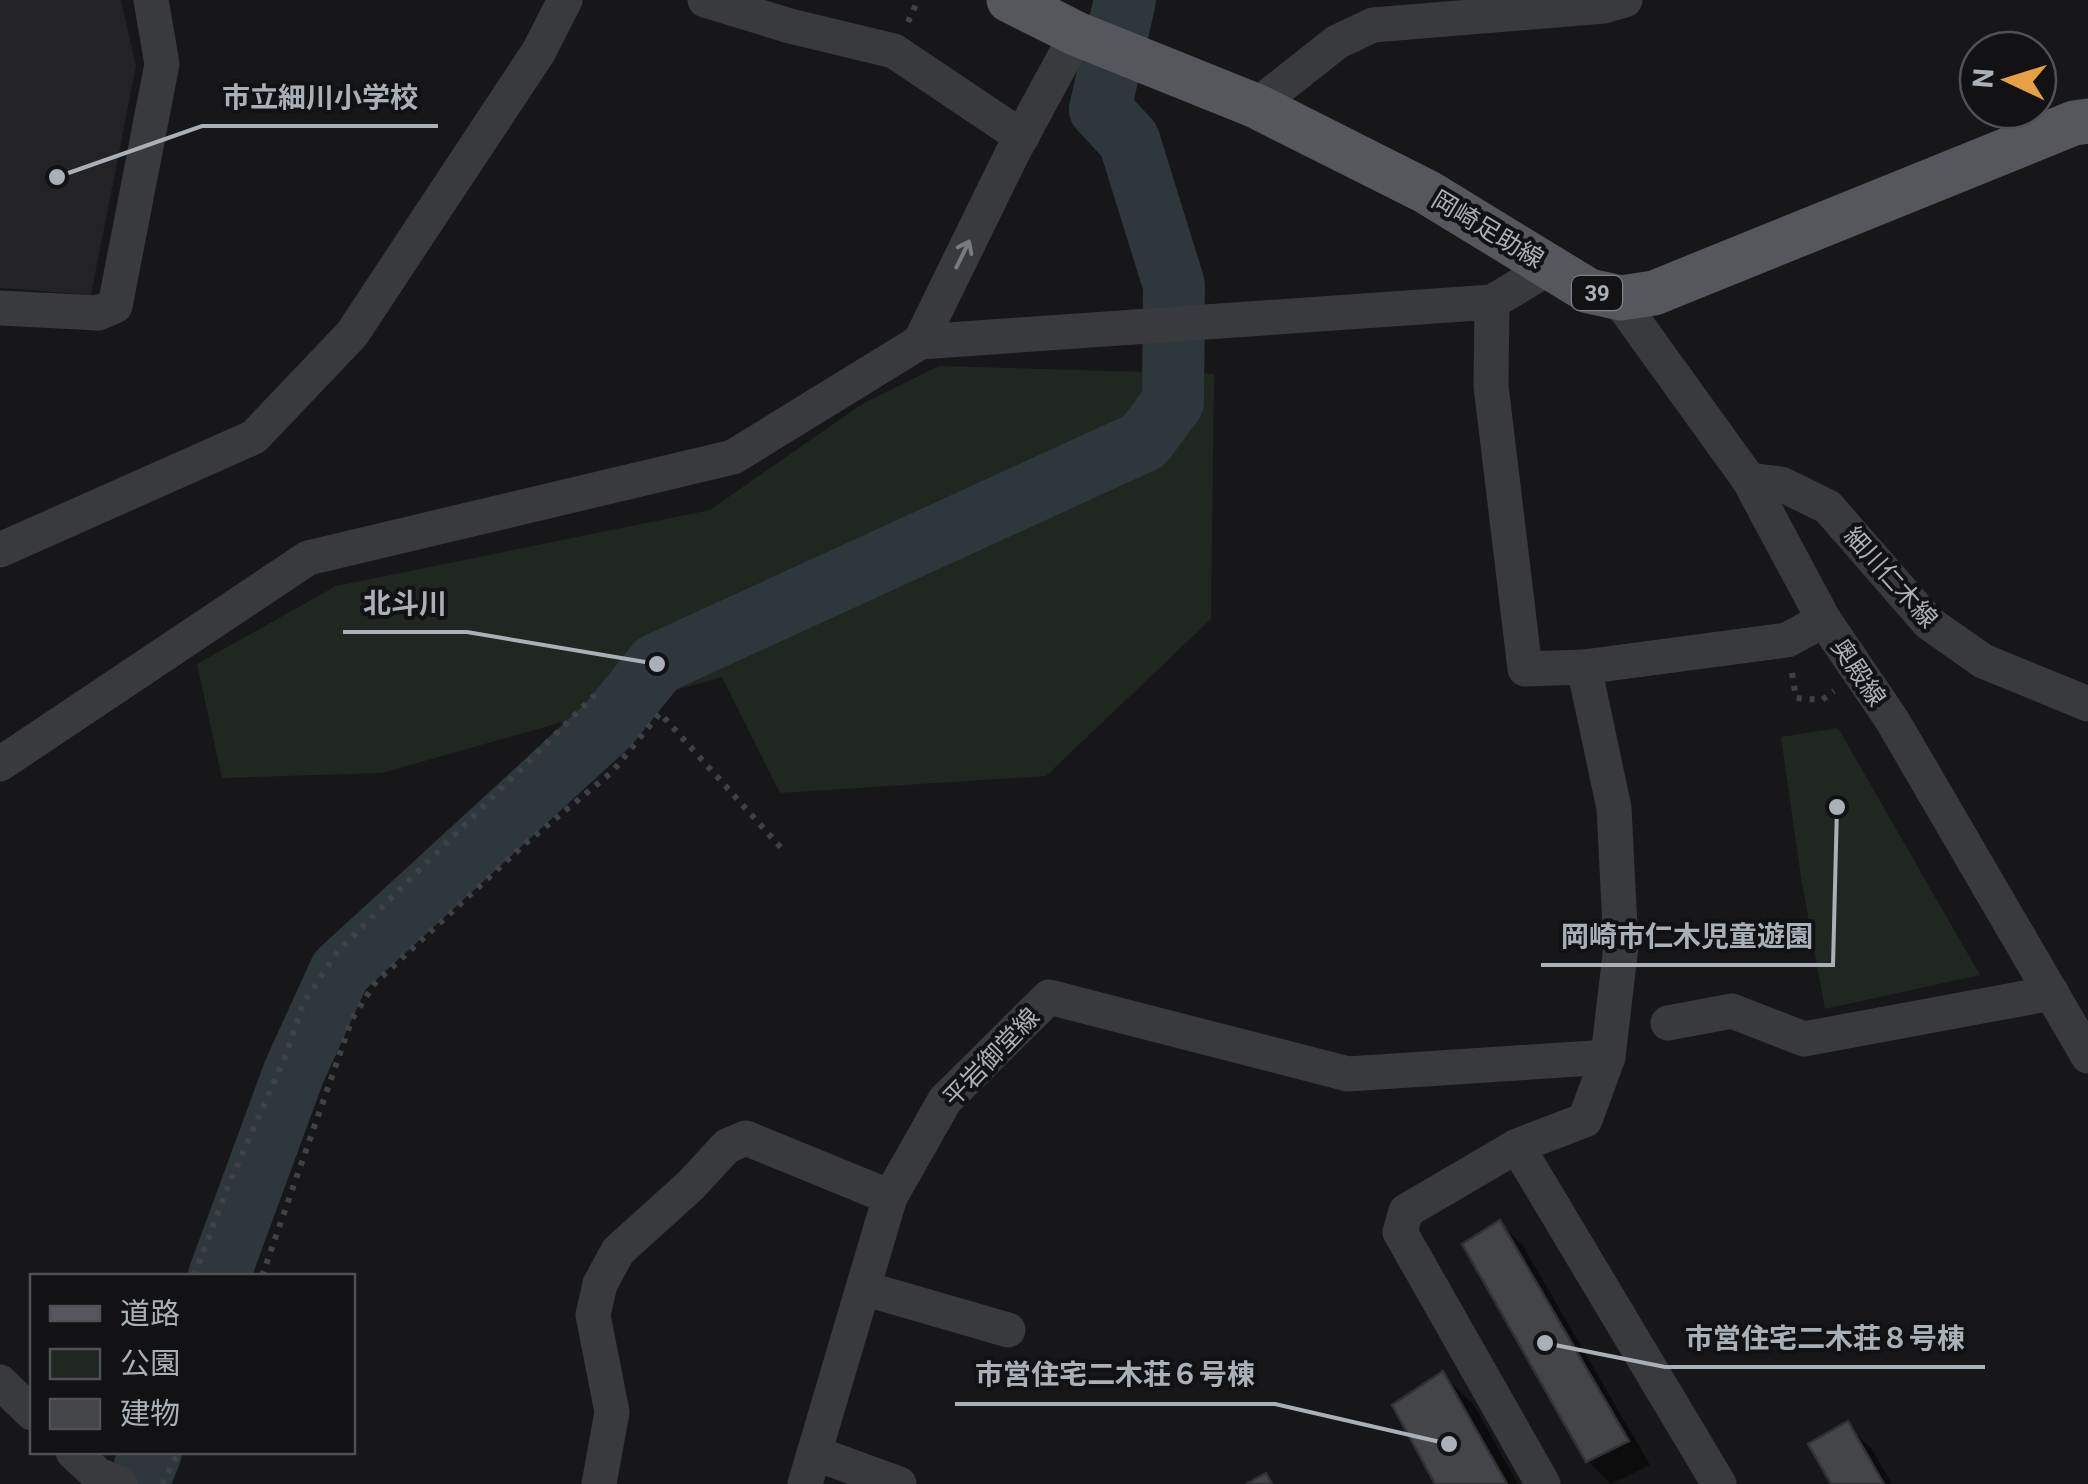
<svg xmlns="http://www.w3.org/2000/svg" width="2088" height="1484" viewBox="0 0 2088 1484" font-family="Roboto,'Noto Sans JP',sans-serif">
<rect width="100%" height="100%" fill="#171719"/>
<polygon fill="#232326" points="0,0 121,0 136,66 91,295 0,288"/>
<g fill="#1f2720">
<polygon points="939,366 1214,374 1211,619 1046,776 780,793 722,677 382,773 222,778 197,664 336,586 710,510 862,404"/>
<polygon points="1838,728 1980,975 1825,1009 1801,877 1781,737"/>
</g>
<g fill="#0007">
<polygon points="1500,1223 1523,1246 1650,1465 1611,1484 1588,1461"/>
<polygon points="1443,1375 1474,1405 1518,1484 1438,1484"/>
<polygon points="1847,1425 1871,1448 1892,1484 1834,1484"/>
</g>
<g fill="none" stroke-linecap="round" stroke-linejoin="round">
<g stroke="#2e373c" stroke-width="62">
<polyline points="219,1276 294,1072 340,971 608,725 657,664 1144,441 1173,402 1174,285 1129,140 1100,109 1125,0"/>
<polyline points="138,1484 151,1452"/>
</g>
</g>
<g fill="#444549" stroke="#313235" stroke-width="2.5">
<polygon points="1500,1220 1629,1441 1586,1462 1462,1244"/>
<polygon points="1443,1371 1507,1484 1435,1484 1392,1405"/>
<polygon points="1848,1421 1884,1484 1831,1484 1808,1444"/>
<polygon points="1266,1473 1272,1484 1246,1484"/>
</g>
<g fill="none" stroke-linecap="round" stroke-linejoin="round">
<g stroke="#3e4145" stroke-width="6" stroke-dasharray="5 8" stroke-linecap="butt">
<polyline points="908,22 918,0"/>
<polyline points="1792,673 1796,698 1822,700 1834,691"/>
<polyline points="194,1276 229,1184 285,1057 304,1002 338,951 598,692"/>
<polyline points="262,1276 352,1019 375,983 526,843 612,772 660,713 783,850"/>
<polyline points="162,1484 179,1452"/>
</g>
<g stroke="#383a3e" stroke-width="35">
<polyline points="705,0 790,26 894,51 1022,137"/>
<polyline points="1256,106 1337,42 1373,25 1604,6 1625,0"/>
<polyline points="1617,297 1749,480 1824,620 1892,720 2088,1056"/>
<polyline points="1492,302 1491,386 1525,669 1584,667 1787,640 1824,620"/>
<polyline points="0,308 98,313 115,306 162,64 151,0"/>
<polyline points="920,342 1012,154 1077,34"/>
<polyline points="1749,480 1781,484 1828,507 1929,623 1983,661 2088,704"/>
<polyline points="0,550 254,437 352,334 539,51 565,0"/>
<polyline points="0,764 308,558 733,457 920,342 1492,302 1552,266"/>
<polyline points="1668,1023 1732,1011 1804,1039 2052,993"/>
<polyline points="1517,1146 1719,1484"/>
<polyline points="863,1288 1008,1330"/>
<polyline points="0,1382 32,1413"/>
<polyline points="73,1452 98,1475 120,1484"/>
<polyline points="814,1453 899,1484"/>
<polyline points="599,1484 612,1412 593,1315 600,1284 618,1251 691,1185 727,1146 746,1138 890,1197"/>
<polyline points="805,1484 890,1197 945,1100 1049,997 1348,1074 1608,1057"/>
<polyline points="1543,1484 1400,1232 1406,1211 1517,1146 1585,1120 1608,1057 1621,946 1614,808 1584,667"/>
</g>
<polyline stroke="#55575d" stroke-width="45" points="1009,0 1077,34 1256,106 1427,192 1589,291 1621,298 1654,293 2074,123 2088,121"/>
</g>
<defs><path id="oneway-shaft" d="M-6 0H5M1.5-3L5.5 0L1.5 3" fill="none" stroke-width="1.6" stroke-linecap="round" stroke-linejoin="round" transform="scale(2.5)"/></defs>
<use stroke="#777b81" href="#oneway-shaft" transform="translate(963 254) rotate(-64)"/>
<g text-anchor="middle" stroke-width="8" stroke-linejoin="round" paint-order="stroke">
<rect fill="#121214" stroke="#7c8187" stroke-width="2.5" x="1572" y="276" width="50" height="34" rx="8"/>
<g font-size="22" font-weight="bold" fill="#aab0b8">
<text x="1597" y="301">39</text>
</g>
<g font-size="25" fill="#aab0b8" stroke="#121214">
<text transform="translate(1488 229) rotate(31)" y="9">岡崎足助線</text>
<text transform="translate(1891 577) rotate(48)" y="9">細川仁木線</text>
<text transform="translate(1859 672) rotate(56)" y="9">奥殿線</text>
<text transform="translate(991 1057) rotate(-46)" y="9">平岩御堂線</text>
</g>
</g>
<path fill="none" stroke="#aab0b8" stroke-width="4" d="M57 177L202 126H438M657 664L467 632H343M1837 807L1833 965H1541M1545 1343L1665 1367H1985M1449 1444L1275 1404H955"/>
<g fill="#aab0b8" stroke="#121214" stroke-width="4">
<circle cx="57" cy="177" r="10"/>
<circle cx="657" cy="664" r="10"/>
<circle cx="1837" cy="807" r="10"/>
<circle cx="1545" cy="1343" r="10"/>
<circle cx="1449" cy="1444" r="10"/>
</g>
<g font-size="28" text-anchor="middle" font-weight="bold" fill="#aab0b8" stroke="#121214" stroke-width="8" stroke-linejoin="round" paint-order="stroke">
<text x="320" y="107">市立細川小学校</text>
<text x="405" y="613">北斗川</text>
<text x="1687" y="946">岡崎市仁木児童遊園</text>
<text x="1825" y="1348">市営住宅二木荘８号棟</text>
<text x="1115" y="1384">市営住宅二木荘６号棟</text>
</g>
<rect x="30" y="1274" width="325" height="180" fill="#121214" stroke="#4f5156" stroke-width="2.5"/>
<rect x="50" y="1306" width="50" height="15" fill="#55575d" stroke="#4f5156" stroke-width="2.5"/>
<text x="120" y="1324" font-size="30" fill="#aab0b8">道路</text>
<rect x="50" y="1349" width="50" height="30" fill="#1f2720" stroke="#4f5156" stroke-width="2.5"/>
<text x="120" y="1374" font-size="30" fill="#aab0b8">公園</text>
<rect x="50" y="1399" width="50" height="30" fill="#444549" stroke="#4f5156" stroke-width="2.5"/>
<text x="120" y="1424" font-size="30" fill="#aab0b8">建物</text>
<g transform="translate(2008 80) rotate(274)"><circle r="48" fill="#121214" stroke="#4f5156" stroke-width="2.5"/>
<path d="M0-8L18 38L0 25L-18 38Z" fill="#e69f42"/>
<text y="-15" font-size="28" font-weight="bold" text-anchor="middle" fill="#aab0b8">N</text>
</g>
</svg>
